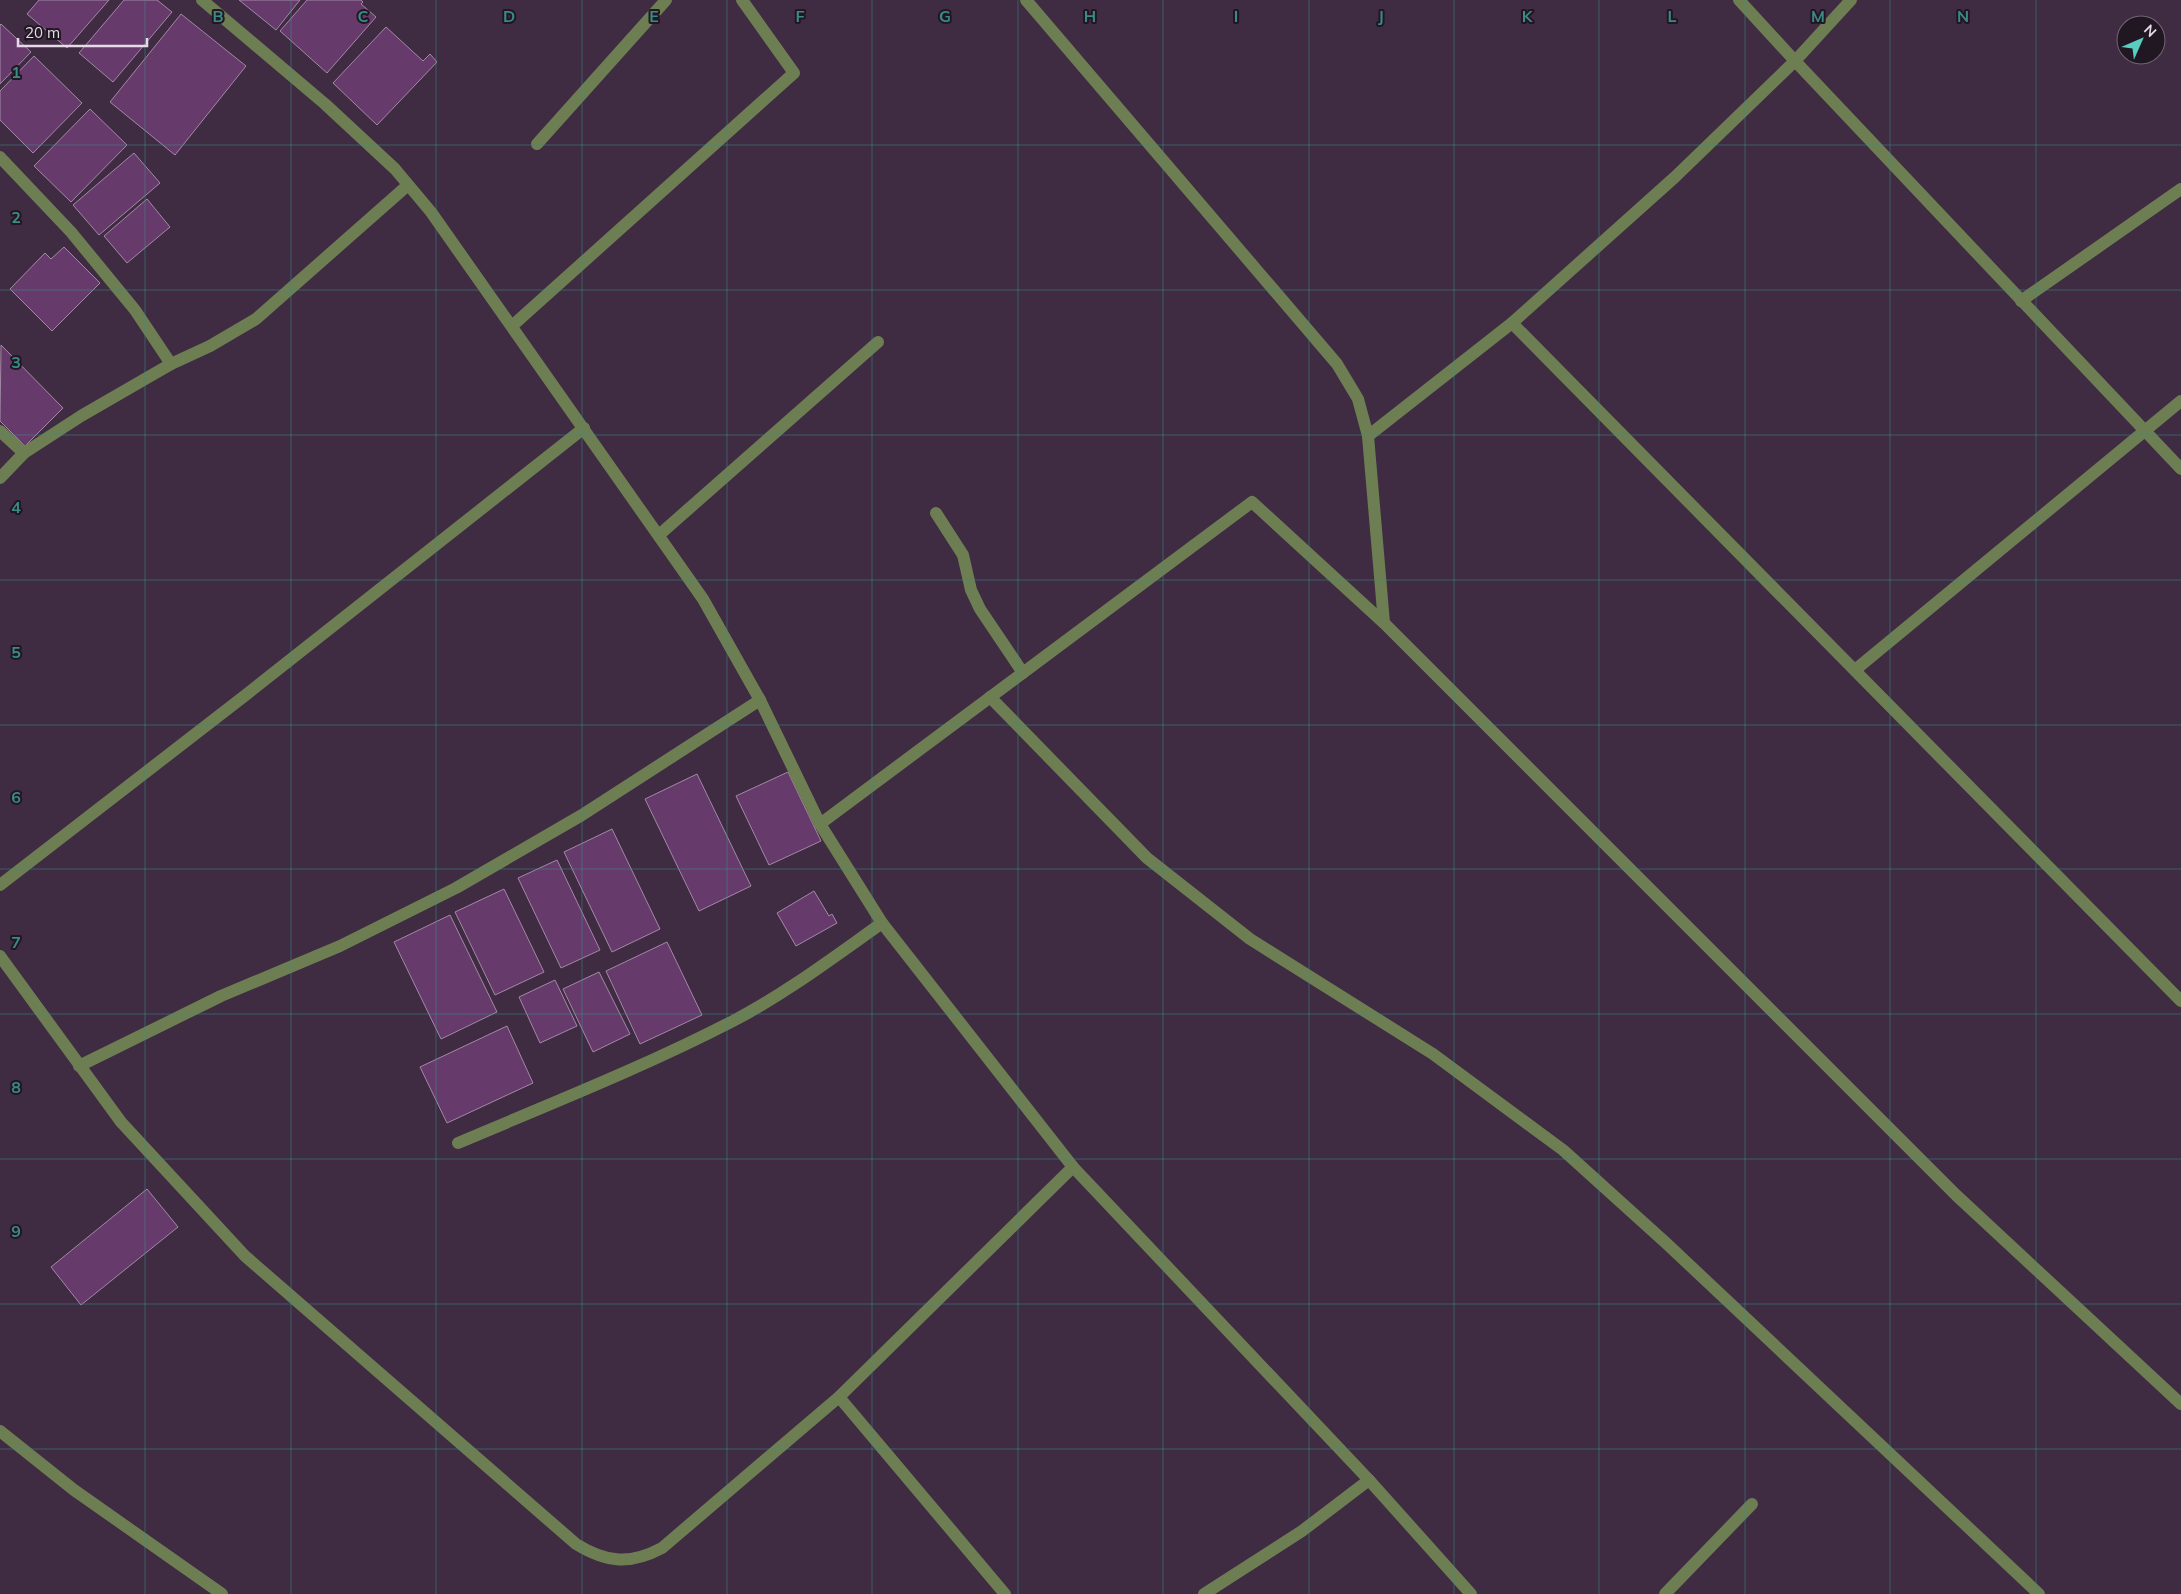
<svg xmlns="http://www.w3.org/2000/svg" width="2181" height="1594" viewBox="0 0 2181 1594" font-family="Mulish,sans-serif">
<rect width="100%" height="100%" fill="#3f2b42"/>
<g fill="#663b6c" stroke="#a289a5">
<polygon points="39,0 109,0 67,48 27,14"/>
<polygon points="124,0 157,0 172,12 113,82 79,53"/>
<polygon points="239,0 300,0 276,30"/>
<polygon points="307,0 361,0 363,2 361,4 376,17 327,73 280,31"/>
<polygon points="181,14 246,66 175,155 110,102"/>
<polygon points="1,24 31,52 0,84 0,25"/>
<polygon points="386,27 423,61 430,54 437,62 377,125 333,83"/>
<polygon points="34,56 82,103 33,153 0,120 0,91"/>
<polygon points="90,109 127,145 71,202 34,166"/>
<polygon points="134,153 160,183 99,235 73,205"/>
<polygon points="147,199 170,227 127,263 104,236"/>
<polygon points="64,247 100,283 52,331 10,289 45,253 51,259"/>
<polygon points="1,345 63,408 25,446 0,421"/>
<polygon points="788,772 821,841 769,865 736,796"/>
<polygon points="697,774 751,886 699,911 645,799"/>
<polygon points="612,829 660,929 612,952 564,852"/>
<polygon points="557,860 600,950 561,968 518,878"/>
<polygon points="504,889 544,972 495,995 455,912"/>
<polygon points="814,891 829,916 832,914 837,923 796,946 777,913"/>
<polygon points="450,915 497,1012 441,1039 394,942"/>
<polygon points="667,942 702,1015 640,1044 606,971"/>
<polygon points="599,972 630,1034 593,1052 563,989"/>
<polygon points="555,980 577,1026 540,1043 519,997"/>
<polygon points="507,1026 533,1083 447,1123 420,1067"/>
<polygon points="147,1189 178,1227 81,1305 51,1267"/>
</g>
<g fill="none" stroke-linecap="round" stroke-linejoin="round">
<g stroke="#6d7f52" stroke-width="12">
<polyline points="202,0 325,104 395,169 431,212 703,599 760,700 820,824 882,923 1073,1167 1369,1480 1471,1594"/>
<polyline points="1026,0 1337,364 1358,399 1368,436 1384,623"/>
<polyline points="1739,0 1795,61 2181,469"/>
<polyline points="537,144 666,0"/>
<polyline points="0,157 71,232 135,310 171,364"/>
<polyline points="2021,301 2181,189"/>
<polyline points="1512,323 2181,1001"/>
<polyline points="512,326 794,73 742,0"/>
<polyline points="0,431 24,453"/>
<polyline points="1368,436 1512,323 1675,177 1795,61 1851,0"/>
<polyline points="0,478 24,453 81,416 171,364 210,346 256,319 408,185"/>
<polyline points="936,513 963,555 971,590 980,609 1023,673"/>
<polyline points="659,535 878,342"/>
<polyline points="1855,670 2181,401"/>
<polyline points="990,697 1147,858 1250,939 1433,1054 1563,1150 1666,1243 2039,1594"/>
<polyline points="820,824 1252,502 1384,623 1956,1195 2181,1404"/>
<polyline points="0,885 247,694 584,428"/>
<path d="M0,956L121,1122L245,1256L576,1544C607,1563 630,1565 662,1548L839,1397L1073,1167"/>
<polyline points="79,1066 221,996 340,946 456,888 582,815 760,700"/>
<path d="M458,1143C550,1104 644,1067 733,1021C785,994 834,957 882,923"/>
<polyline points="839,1397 1005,1594"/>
<polyline points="0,1431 74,1490 222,1594"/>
<polyline points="1204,1594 1302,1531 1369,1480"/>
<polyline points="1665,1594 1752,1504"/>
</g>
</g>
<path fill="none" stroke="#3a8a86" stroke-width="1" stroke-opacity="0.55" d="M145,0V1594M291,0V1594M436,0V1594M582,0V1594M727,0V1594M872,0V1594M1018,0V1594M1163,0V1594M1309,0V1594M1454,0V1594M1599,0V1594M1745,0V1594M1890,0V1594M2036,0V1594M0,145H2181M0,290H2181M0,435H2181M0,580H2181M0,725H2181M0,869H2181M0,1014H2181M0,1159H2181M0,1304H2181M0,1449H2181"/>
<g font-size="16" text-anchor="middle" font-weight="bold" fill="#3a8a86" stroke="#211722" stroke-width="4" stroke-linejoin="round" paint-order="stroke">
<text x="218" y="22">B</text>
<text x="363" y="22">C</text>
<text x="509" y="22">D</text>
<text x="654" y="22">E</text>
<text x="800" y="22">F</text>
<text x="945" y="22">G</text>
<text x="1090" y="22">H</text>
<text x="1236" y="22">I</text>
<text x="1381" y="22">J</text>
<text x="1527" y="22">K</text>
<text x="1672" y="22">L</text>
<text x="1818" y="22">M</text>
<text x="1963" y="22">N</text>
<text x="16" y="78">1</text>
<text x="16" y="223">2</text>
<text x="16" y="368">3</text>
<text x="16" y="513">4</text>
<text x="16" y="658">5</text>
<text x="16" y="803">6</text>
<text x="16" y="948">7</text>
<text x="16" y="1093">8</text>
<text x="16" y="1237">9</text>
</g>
<g transform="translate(2141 40) rotate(45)"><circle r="24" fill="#211722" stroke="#706571"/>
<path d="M0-4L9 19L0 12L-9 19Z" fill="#58cec0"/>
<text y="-8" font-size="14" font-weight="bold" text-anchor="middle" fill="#e6d9e8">N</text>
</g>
<path d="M18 38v8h129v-8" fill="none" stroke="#e6d9e8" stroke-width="2.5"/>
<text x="25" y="38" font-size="15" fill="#e6d9e8" stroke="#211722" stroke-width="4" paint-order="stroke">20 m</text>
</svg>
